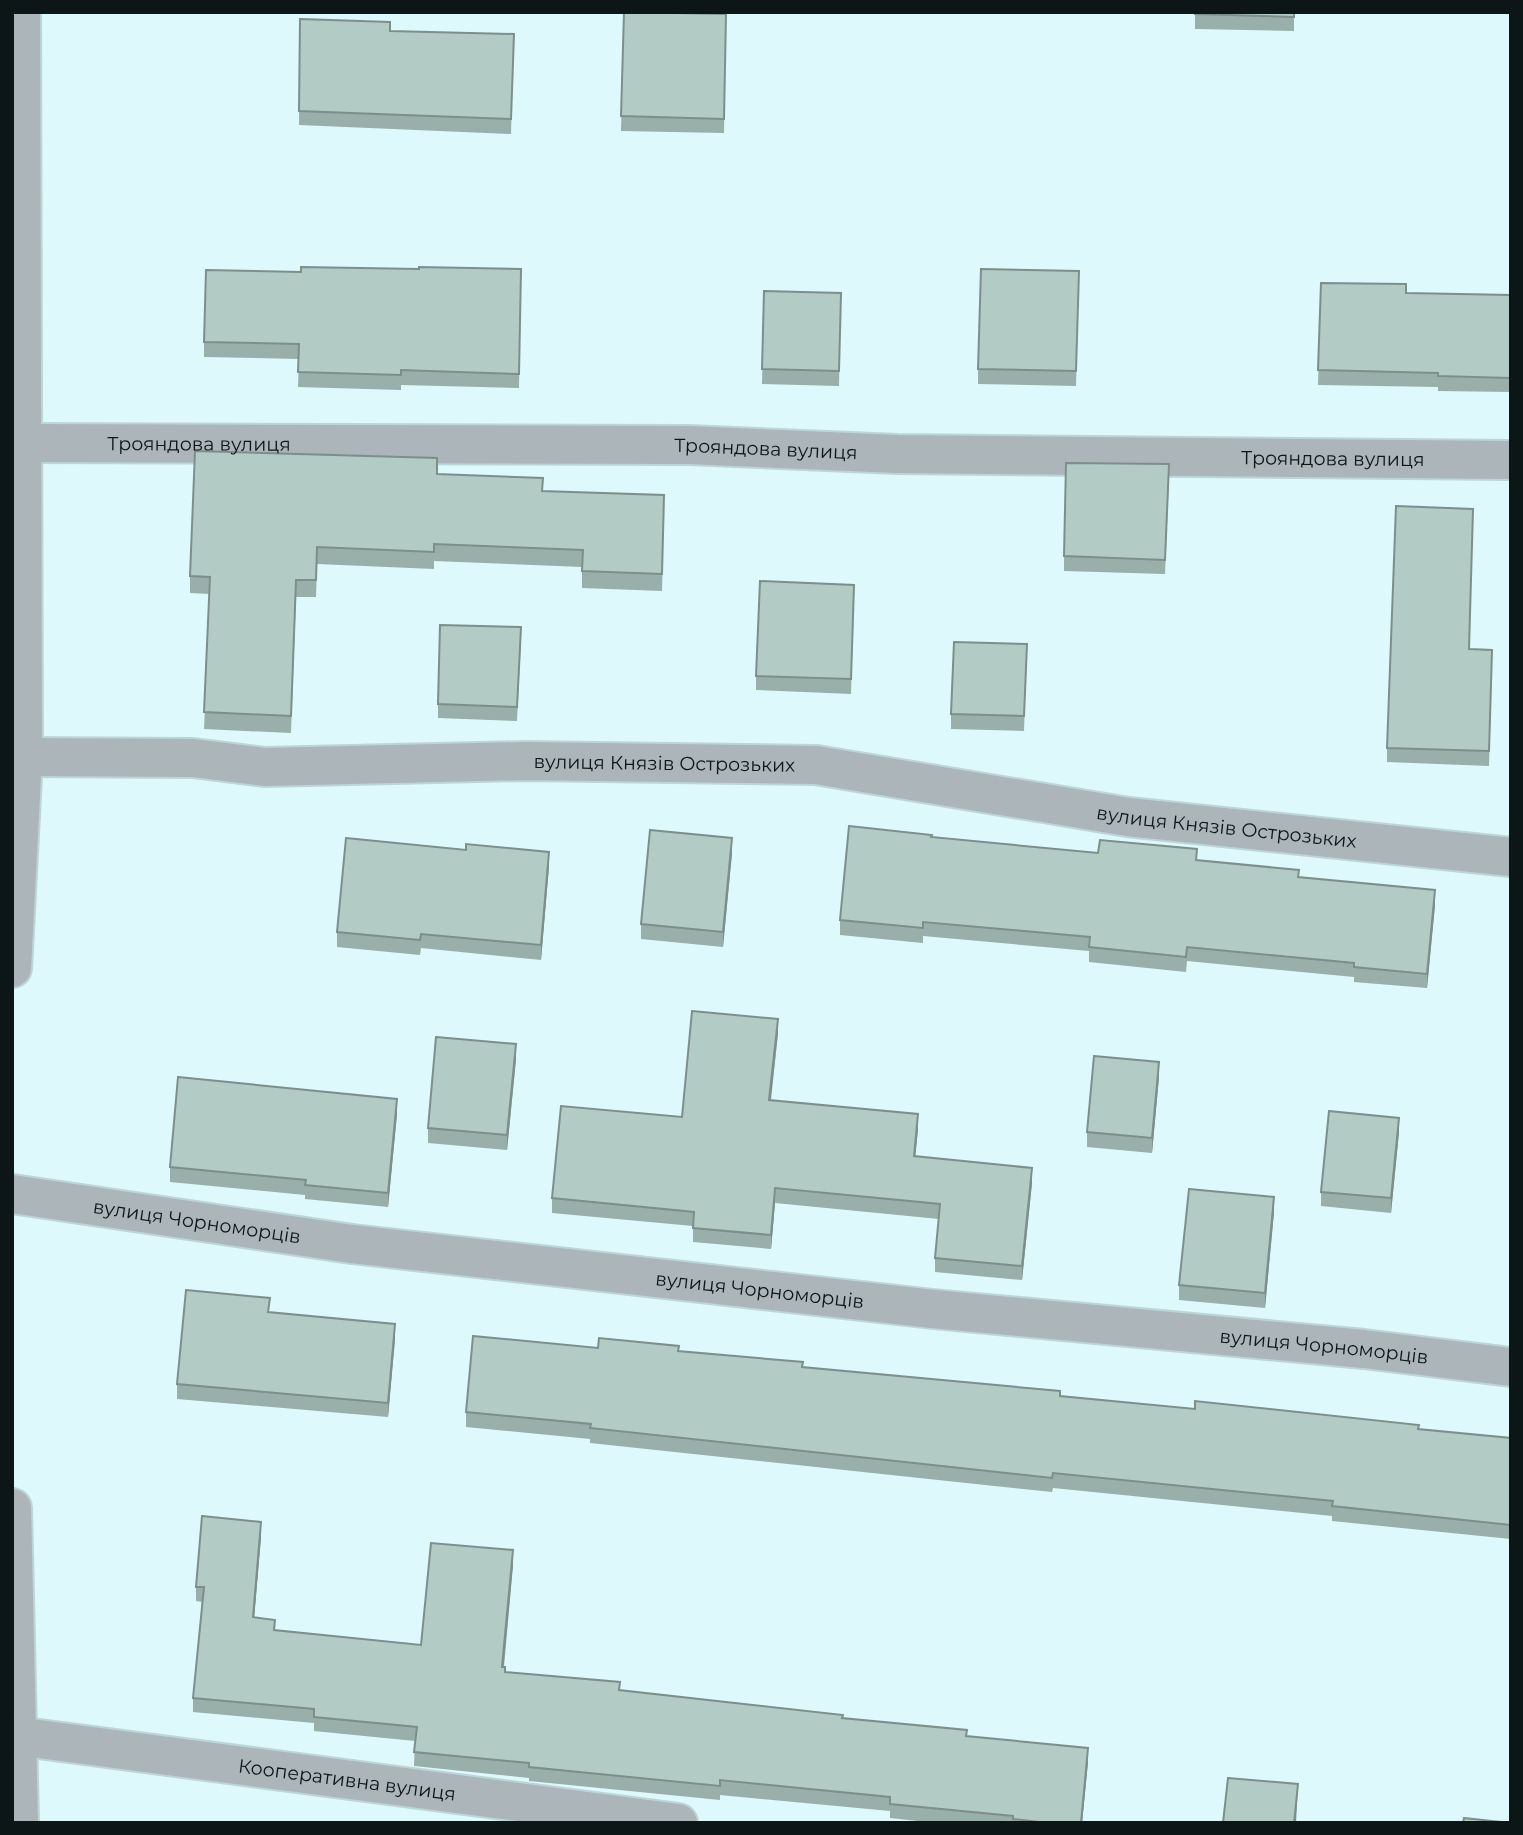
<svg xmlns="http://www.w3.org/2000/svg" width="1523" height="1835" viewBox="0 0 1523 1835" font-family="Montserrat,sans-serif">
<rect width="100%" height="100%" fill="#ddf9fc"/>
<g fill="none" stroke-linecap="round" stroke-linejoin="round">
<g stroke="#bcd5d7" stroke-width="42">
<g id="minor">
<path id="s1" d="M22,443L689,445L897,454L1511,460"/>
<path id="s2" d="M23,757L193,758L265,767L525,761L816,765L1128,817L1511,857"/>
<polyline points="12,968 23,757 21,12"/>
<path id="s3" d="M12,1194L352,1244L933,1309L1364,1349L1511,1367"/>
<polyline points="12,1508 19,1823"/>
<path id="s4" d="M16,1736L678,1823"/>
</g>
</g>
<use href="#minor" stroke="#abb5ba" stroke-width="38"/>
</g>
<g fill="#99afa9">
<polygon points="199,12 275,12 275,14"/>
<polygon points="624,12 726,14 724,133 621,131"/>
<polygon points="1195,12 1294,12 1294,31 1195,29"/>
<polygon points="300,19 390,31 514,34 511,134 299,125"/>
<polygon points="419,269 521,269 519,388 401,385 401,390 298,387 299,359 204,357 204,342 301,272"/>
<polygon points="1079,271 1076,386 978,384 978,369"/>
<polygon points="1321,283 1406,293 1511,295 1511,392 1438,391 1438,387 1318,385"/>
<polygon points="764,291 841,293 839,386 762,384"/>
<polygon points="437,474 543,491 664,513 662,591 582,588 582,567 434,561 434,569 317,564 316,597 296,597 291,733 204,729 210,594 190,593 190,576"/>
<polygon points="1169,479 1165,574 1064,571 1064,556"/>
<polygon points="854,600 851,694 756,690 756,676"/>
<polygon points="521,642 517,721 438,718 438,704"/>
<polygon points="1027,644 1024,731 951,729 951,714"/>
<polygon points="1470,649 1492,665 1489,766 1387,762 1387,748"/>
<polygon points="932,837 1098,853 1197,860 1299,877 1435,905 1427,988 1354,982 1354,977 1187,961 1186,972 1089,962 1089,951 923,936 923,943 840,935 840,920"/>
<polygon points="732,853 723,947 641,939 641,924"/>
<polygon points="549,866 541,960 421,948 420,955 337,947 337,932"/>
<polygon points="778,1033 771,1100 918,1129 915,1157 1032,1183 1022,1280 935,1272 935,1258 939,1219 775,1203 771,1249 693,1242 693,1226 552,1213 552,1198 682,1117"/>
<polygon points="516,1059 507,1150 428,1143 428,1128"/>
<polygon points="1159,1077 1152,1153 1087,1147 1087,1132"/>
<polygon points="397,1114 388,1207 305,1199 305,1195 170,1182 170,1167"/>
<polygon points="1399,1132 1391,1213 1321,1206 1321,1192"/>
<polygon points="1274,1212 1265,1308 1179,1300 1179,1285"/>
<polygon points="270,1312 395,1339 388,1417 177,1399 177,1384"/>
<polygon points="598,1348 679,1351 803,1367 1060,1396 1511,1438 1511,1539 1332,1521 1332,1516 1053,1488 1052,1492 590,1443 590,1439 466,1427 466,1412"/>
<polygon points="261,1537 254,1618 275,1630 421,1645 513,1565 504,1667 505,1672 620,1691 843,1718 967,1736 1088,1762 1082,1823 936,1823 890,1818 890,1811 720,1795 720,1800 529,1781 529,1778 414,1766 415,1741 314,1731 314,1723 193,1712 193,1698 202,1602 196,1601 196,1587"/>
</g>
<g fill="#7d8f8a">
<polygon points="732,838 732,853 723,947 723,932"/>
<polygon points="549,852 549,866 541,960 541,945"/>
<polygon points="1435,890 1435,905 1427,988 1427,974"/>
<polygon points="778,1019 778,1033 769,1114 769,1100"/>
<polygon points="516,1044 516,1059 507,1150 507,1135"/>
<polygon points="1159,1062 1159,1077 1152,1153 1152,1138"/>
<polygon points="397,1099 397,1114 388,1207 388,1193"/>
<polygon points="918,1114 918,1129 914,1171 914,1156"/>
<polygon points="1399,1118 1399,1132 1391,1213 1391,1198"/>
<polygon points="1032,1168 1032,1183 1022,1280 1022,1266"/>
<polygon points="775,1188 775,1203 771,1249 771,1235"/>
<polygon points="1274,1197 1274,1212 1265,1308 1265,1293"/>
<polygon points="395,1324 395,1339 388,1417 388,1403"/>
<polygon points="261,1522 261,1537 253,1632 253,1617"/>
<polygon points="513,1550 513,1565 502,1682 502,1667"/>
<polygon points="1088,1748 1088,1762 1082,1823 1081,1823"/>
<polygon points="1298,1784 1296,1823 1294,1823"/>
</g>
<g fill="#b2ccc5" stroke="#7d8f8a" stroke-width="2">
<polygon points="624,12 726,14 724,119 621,116"/>
<polygon points="1195,12 1294,12 1294,17 1195,14"/>
<polygon points="300,19 390,22 390,31 514,34 511,119 299,111"/>
<polygon points="301,267 419,269 419,267 521,269 519,374 401,370 401,375 298,372 299,344 204,342 206,270 301,272"/>
<polygon points="981,269 1079,271 1076,371 978,369"/>
<polygon points="1321,283 1406,284 1406,293 1511,295 1511,378 1438,376 1438,373 1318,370"/>
<polygon points="764,291 841,293 839,371 762,369"/>
<polygon points="195,451 437,458 437,474 543,478 542,491 664,495 662,574 582,571 583,550 434,544 434,552 317,547 316,580 296,580 291,716 204,712 210,577 190,576"/>
<polygon points="1066,463 1169,464 1165,560 1064,556"/>
<polygon points="1396,506 1473,509 1469,649 1492,650 1489,751 1387,748"/>
<polygon points="760,581 854,585 851,679 756,676"/>
<polygon points="440,625 521,627 517,707 438,704"/>
<polygon points="954,642 1027,644 1024,716 951,714"/>
<polygon points="849,826 932,835 931,837 1098,853 1100,840 1197,849 1196,860 1299,870 1298,877 1435,890 1427,974 1354,967 1354,963 1187,947 1186,957 1089,947 1090,937 923,922 923,928 840,920"/>
<polygon points="650,830 732,838 723,932 641,924"/>
<polygon points="346,838 466,850 466,844 549,852 541,945 421,934 420,940 337,932"/>
<polygon points="692,1011 778,1019 769,1100 918,1114 914,1156 1032,1168 1022,1266 935,1258 940,1204 775,1188 771,1235 693,1228 694,1212 552,1198 561,1106 682,1117"/>
<polygon points="436,1037 516,1044 507,1135 428,1128"/>
<polygon points="1094,1056 1159,1062 1152,1138 1087,1132"/>
<polygon points="178,1077 397,1099 388,1193 305,1185 306,1180 170,1167"/>
<polygon points="1329,1111 1399,1118 1391,1198 1321,1192"/>
<polygon points="1189,1189 1274,1197 1265,1293 1179,1285"/>
<polygon points="186,1290 270,1298 268,1312 395,1324 388,1403 177,1384"/>
<polygon points="473,1336 598,1348 599,1338 679,1346 678,1351 803,1362 802,1367 1060,1391 1060,1396 1195,1409 1195,1401 1419,1425 1418,1429 1511,1438 1511,1525 1332,1506 1333,1501 1053,1473 1052,1478 590,1428 591,1424 466,1412"/>
<polygon points="202,1516 261,1522 253,1617 275,1620 274,1630 421,1645 431,1543 513,1550 502,1667 505,1667 505,1672 620,1682 619,1690 843,1715 842,1718 967,1730 966,1736 1088,1748 1081,1823 1048,1823 1013,1819 1013,1816 890,1804 890,1797 720,1780 720,1786 529,1767 529,1763 414,1752 417,1727 314,1717 314,1709 193,1698 204,1587 196,1587"/>
<polygon points="1228,1778 1298,1784 1294,1823 1223,1823"/>
<polygon points="1464,1818 1511,1823 1463,1823"/>
</g>
<g text-anchor="middle" stroke-width="7" stroke-linejoin="round" paint-order="stroke">
<g font-size="19" fill="#0c1617" stroke="#fff">
<text dy="7" stroke="none"><textPath href="#s1" startOffset="177">Трояндова вулиця</textPath></text>
<text dy="7" stroke="none"><textPath href="#s1" startOffset="744">Трояндова вулиця</textPath></text>
<text dy="7" stroke="none"><textPath href="#s1" startOffset="1311">Трояндова вулиця</textPath></text>
<text dy="7" stroke="none"><textPath href="#s2" startOffset="642">вулиця Князів Острозьких</textPath></text>
<text dy="7" stroke="none"><textPath href="#s2" startOffset="1209">вулиця Князів Острозьких</textPath></text>
<text dy="7" stroke="none"><textPath href="#s3" startOffset="187">вулиця Чорноморців</textPath></text>
<text dy="7" stroke="none"><textPath href="#s3" startOffset="754">вулиця Чорноморців</textPath></text>
<text dy="7" stroke="none"><textPath href="#s3" startOffset="1321">вулиця Чорноморців</textPath></text>
<text dy="7" stroke="none"><textPath href="#s4" startOffset="334">Кооперативна вулиця</textPath></text>
</g>
</g>
<rect width="1523" height="1835" fill="none" stroke="#0c1617" stroke-width="28"/>
</svg>
